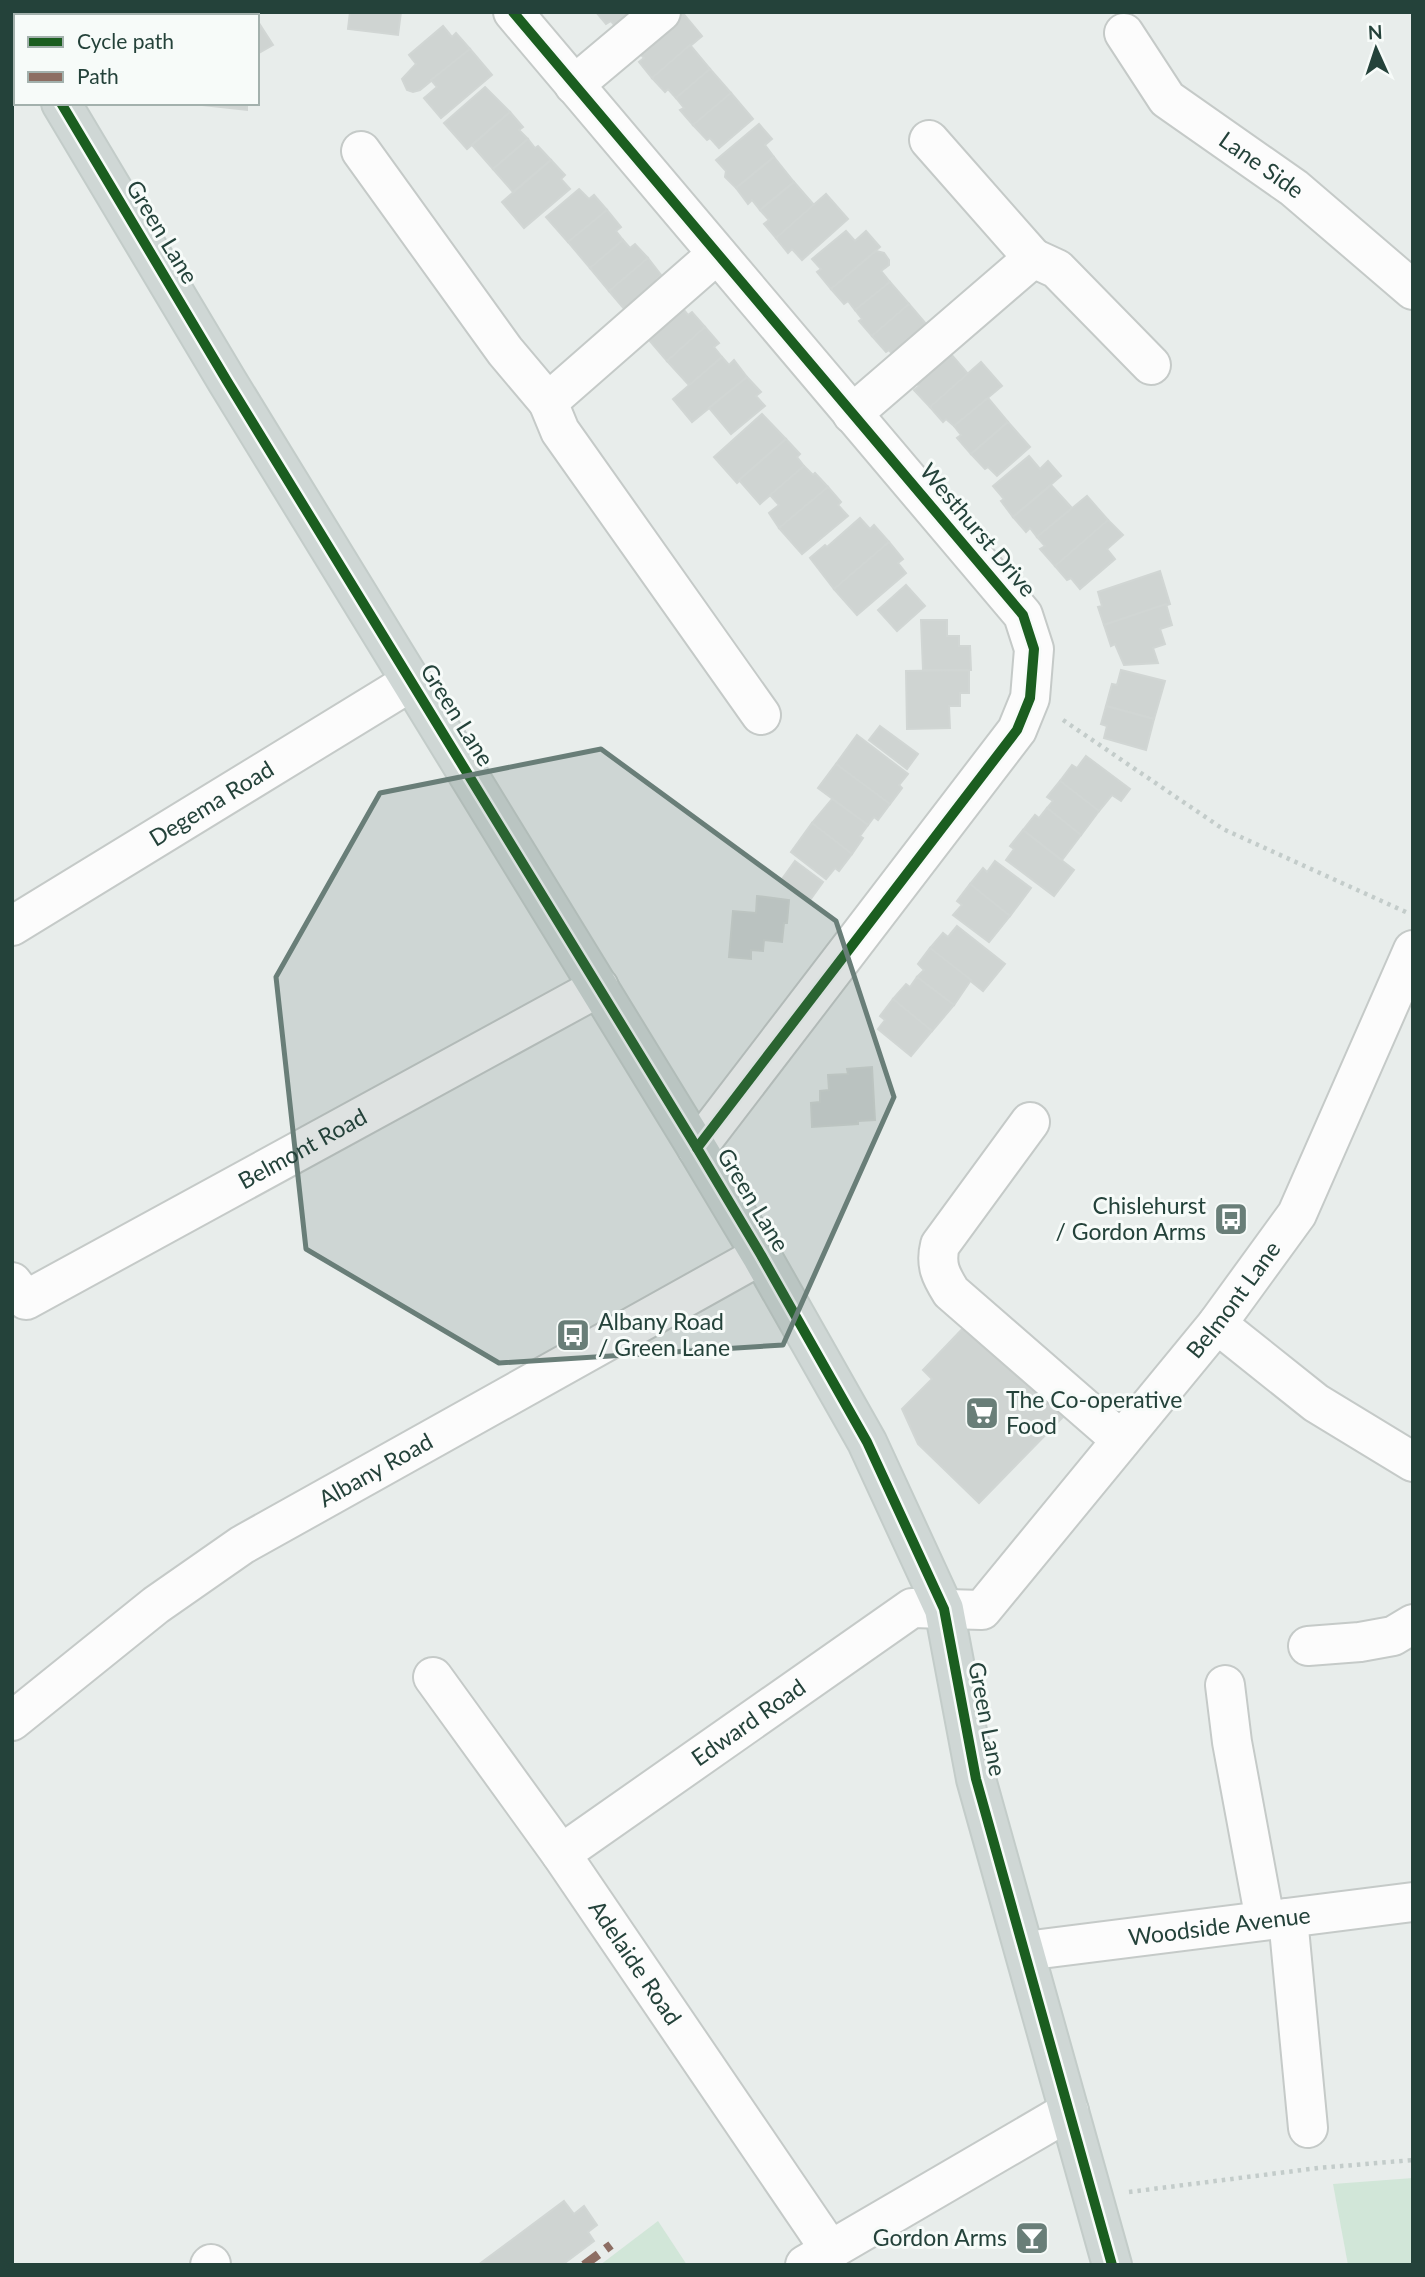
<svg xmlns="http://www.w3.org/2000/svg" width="1425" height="2277" viewBox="0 0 1425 2277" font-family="Lato,sans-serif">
<rect width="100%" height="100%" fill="#e8edeb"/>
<g fill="#d1e6d8">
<polygon points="1413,2178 1413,2265 1348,2265 1333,2184"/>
<polygon points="658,2221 687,2265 600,2265"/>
</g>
<g fill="#cfd4d2" stroke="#d1d6d4" stroke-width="2">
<polygon points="350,12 401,12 398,35 348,29"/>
<polygon points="596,12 644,12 620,32 611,21 606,24"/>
<polygon points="677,12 682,12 702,36 652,78 639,62 644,58 635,48"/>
<polygon points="257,20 273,45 257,54"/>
<polygon points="443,26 452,37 456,33 470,49 420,90 413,92 407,90 402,79 416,64 409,55"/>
<polygon points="690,45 710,69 676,98 668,89 665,92 652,78"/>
<polygon points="470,49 492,75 441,118 424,98 437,87 431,80"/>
<polygon points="710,69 731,93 693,125 680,110 684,108 676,98"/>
<polygon points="485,87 510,112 467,149 444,123"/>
<polygon points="731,93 753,119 719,148 710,138 707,140 693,125"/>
<polygon points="184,103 247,103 247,110"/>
<polygon points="510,112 523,127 519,130 528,139 493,169 472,145"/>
<polygon points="759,124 772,139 765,145 774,157 736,188 725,177 726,171 716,160"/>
<polygon points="528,139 535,148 538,146 551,160 513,192 493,169"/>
<polygon points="774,157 794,182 760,210 752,200 748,204 736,188"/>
<polygon points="551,160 565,175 561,179 570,189 524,228 502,202"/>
<polygon points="794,182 814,205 776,238 764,224 769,220 760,210"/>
<polygon points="579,189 589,199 594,195 607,210 568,242 546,217"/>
<polygon points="826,194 848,219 802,260 792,249 788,253 776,238"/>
<polygon points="607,210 621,227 616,231 623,240 590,268 568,242"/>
<polygon points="846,231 855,241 866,231 880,247 831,289 817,272 821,269 812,259"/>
<polygon points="623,240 630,248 635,244 648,258 609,291 590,268"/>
<polygon points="876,251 884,253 889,260 889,265 881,271 890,282 855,310 848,301 844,304 831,289"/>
<polygon points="648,258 661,275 657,279 666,289 632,318 609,291"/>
<polygon points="890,282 909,304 872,336 859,321 862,319 855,310"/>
<polygon points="679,304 688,315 692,312 705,327 667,361 644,334"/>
<polygon points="909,304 932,331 898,361 889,350 886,352 872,336"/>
<polygon points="705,327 719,343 714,347 722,357 689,385 667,361"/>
<polygon points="944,346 968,374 930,407 914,390 919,386 910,375"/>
<polygon points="722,357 729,365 734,360 747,377 692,422 673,399"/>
<polygon points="981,362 1002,386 954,426 946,419 943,422 930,407"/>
<polygon points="747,377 761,392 756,396 765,406 731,434 709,408"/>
<polygon points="988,398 1008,422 971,454 957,438 961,435 954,426"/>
<polygon points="762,414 786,439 737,483 714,457"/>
<polygon points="1008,422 1030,447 997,476 988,467 985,469 971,454"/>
<polygon points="786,439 800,454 797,457 804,466 760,504 739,480"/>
<polygon points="1029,456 1040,469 1048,461 1061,476 1013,517 1001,501 1004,499 993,486"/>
<polygon points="804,466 813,475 815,473 828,487 779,528 769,513 779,505 770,495"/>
<polygon points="1051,485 1072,508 1037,537 1030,528 1026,532 1013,517"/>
<polygon points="828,487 841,502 838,505 848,516 802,554 779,528"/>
<polygon points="1087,496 1108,520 1055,566 1040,549 1045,546 1037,537"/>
<polygon points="860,518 870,529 874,525 889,542 834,589 810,558 825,545 827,547"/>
<polygon points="1108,520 1123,535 1107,549 1115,559 1080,589 1071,578 1067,580 1055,566"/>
<polygon points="889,542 903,559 898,563 906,573 857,615 834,589"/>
<polygon points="1160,571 1170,604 1104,625 1098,607 1102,606 1098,592"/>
<polygon points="906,585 925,606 897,631 878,610"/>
<polygon points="1166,604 1172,625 1160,629 1165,644 1153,648 1158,663 1124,665 1115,644 1111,646 1104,625"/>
<polygon points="921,620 947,620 947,636 959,636 959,646 970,646 971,670 923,670"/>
<polygon points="969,670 969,693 960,693 960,706 949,706 950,728 907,729 906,671"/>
<polygon points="1121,670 1165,681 1154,719 1106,706 1112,684 1117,685"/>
<polygon points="1106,706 1154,719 1146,750 1104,738 1107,726 1101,724"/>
<polygon points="880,726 918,754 907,769 869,740"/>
<polygon points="857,735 908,774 899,785 902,788 890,804 836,764"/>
<polygon points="1086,756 1130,789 1121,801 1112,795 1099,811 1060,781 1072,765 1077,768"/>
<polygon points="836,764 890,804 878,820 874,817 868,825 818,788"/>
<polygon points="1060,781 1099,811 1081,835 1047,808 1053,801 1047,797"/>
<polygon points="832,799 868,825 860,836 863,838 852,854 812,823"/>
<polygon points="1047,808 1081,835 1062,860 1023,830 1035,815 1039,818"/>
<polygon points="812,823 852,854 839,871 835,868 826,879 791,852"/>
<polygon points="1023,830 1074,870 1054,896 1006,860 1014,849 1010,846"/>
<polygon points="795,861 823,882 810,900 782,879"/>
<polygon points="995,861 1031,888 1010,916 970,884 983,868 987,872"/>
<polygon points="970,884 1010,916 989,942 953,915 962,905 957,901"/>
<polygon points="757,896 789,900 787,923 784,923 782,942 764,940 763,951 751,950 751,959 729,957 733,911 756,913"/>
<polygon points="957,926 1005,964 983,991 930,948 943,933 948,937"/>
<polygon points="930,948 971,980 954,1005 917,977 924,970 918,964"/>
<polygon points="917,977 954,1005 932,1031 893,999 906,984 910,987"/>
<polygon points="893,999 932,1031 911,1056 878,1029 885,1020 880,1016"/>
<polygon points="872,1067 875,1120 858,1121 858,1124 812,1127 811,1103 820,1102 820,1091 829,1090 828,1075 848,1074 847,1069"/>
<polygon points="968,1323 1063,1417 979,1503 918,1444 902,1409 932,1379 923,1370"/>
<polygon points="564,2201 574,2214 584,2206 597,2225 588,2232 594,2241 562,2265 478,2265"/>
</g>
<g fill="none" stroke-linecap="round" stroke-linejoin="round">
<g stroke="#c5cac8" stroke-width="42">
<g id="minor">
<polyline points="513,12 1023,615 1034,649 1030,698 1017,730 697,1148"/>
<polyline points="161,16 166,12"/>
<path id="s1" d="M1124,33L1167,99L1294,188L1413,290"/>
<polyline points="574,85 661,12"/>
<polyline points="361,151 505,351 548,402 717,254"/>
<polyline points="1033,258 1057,269 1151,365"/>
<polyline points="548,402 560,431 761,715"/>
<polyline points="852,414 1033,258 929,140"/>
<path id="s2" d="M12,926L412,681"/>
<path d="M1030,1122L940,1245C935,1265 941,1276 951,1292L1121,1440"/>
<path id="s3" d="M12,1282L26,1300L599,987"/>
<polyline points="1217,1324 1316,1403 1413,1462"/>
<polyline points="1308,1646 1360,1642 1393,1636 1413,1624"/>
<path id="s4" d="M433,1677L561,1854L831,2251"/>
<polyline points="1225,1685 1232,1742 1265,1920"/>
<path id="s5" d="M12,1721L156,1605L242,1545L761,1255"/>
<path id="s6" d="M561,1854L912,1608L982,1610L1217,1324L1297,1214L1413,950"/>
<polyline points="1288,1918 1308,2128"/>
<path id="s7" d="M1025,1951L1413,1902"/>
<polyline points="210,2265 211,2264"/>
<polyline points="805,2265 1069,2111"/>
</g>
</g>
<g stroke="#c3ccc9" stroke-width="42">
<g id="major">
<polyline points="12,23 16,29"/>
<polyline points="61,103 227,381 697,1148 761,1255 867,1442 944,1609 976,1779 1112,2265"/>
</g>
</g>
<g stroke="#c3ccca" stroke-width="4.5" stroke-dasharray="3.5 5" stroke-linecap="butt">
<polyline points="1063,720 1223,829 1408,913"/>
<polyline points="1129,2192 1318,2168 1413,2160"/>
</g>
<use href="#minor" stroke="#fcfcfc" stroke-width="38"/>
<use href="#major" stroke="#cfd7d5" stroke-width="38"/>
<polyline stroke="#8d6e63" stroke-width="9" stroke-dasharray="18 9" stroke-linecap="butt" points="584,2265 611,2245"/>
<g stroke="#f7fbf9" stroke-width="15">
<g id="cycleway">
<polyline points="513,12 1023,615 1034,649 1030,698 1017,730 697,1148"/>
<polyline points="61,103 227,381 697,1148 761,1255 867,1442 944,1609 976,1779 1112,2265"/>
</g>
</g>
<use href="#cycleway" stroke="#1b5e20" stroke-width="10"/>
</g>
<path fill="#697e78" fill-opacity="0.2" stroke="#697e78" stroke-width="5" stroke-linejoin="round" d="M601,749L836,921L894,1097L783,1345L499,1363L306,1249L276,977L380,793Z"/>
<defs>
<g id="bus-square" transform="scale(1.75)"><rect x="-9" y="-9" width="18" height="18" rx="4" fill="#697e78" stroke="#f7fbf9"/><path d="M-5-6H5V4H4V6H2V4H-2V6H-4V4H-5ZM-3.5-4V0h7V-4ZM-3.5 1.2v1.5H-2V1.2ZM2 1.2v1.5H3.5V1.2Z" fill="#fff"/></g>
<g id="supermarket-square" transform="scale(1.75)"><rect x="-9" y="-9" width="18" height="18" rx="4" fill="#697e78" stroke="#f7fbf9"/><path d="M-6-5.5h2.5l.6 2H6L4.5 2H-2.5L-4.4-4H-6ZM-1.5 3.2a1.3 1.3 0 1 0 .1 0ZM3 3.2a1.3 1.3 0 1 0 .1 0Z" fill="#fff"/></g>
<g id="bar-square" transform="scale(1.75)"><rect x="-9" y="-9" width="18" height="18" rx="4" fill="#697e78" stroke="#f7fbf9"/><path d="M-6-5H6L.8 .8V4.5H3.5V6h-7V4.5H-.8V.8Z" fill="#fff"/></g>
</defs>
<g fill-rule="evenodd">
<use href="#bus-square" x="1231" y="1219"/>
<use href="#bus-square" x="573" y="1335"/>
<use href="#supermarket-square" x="982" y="1413"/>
<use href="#bar-square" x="1032" y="2238"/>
</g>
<g text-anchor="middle" stroke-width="6" stroke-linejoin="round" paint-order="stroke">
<g font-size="23" fill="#24423a" stroke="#f7fbf9">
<text dy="8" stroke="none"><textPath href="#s1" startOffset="194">Lane Side</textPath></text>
<text transform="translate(162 232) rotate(59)" y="8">Green Lane</text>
<text transform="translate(978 530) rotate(50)" y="8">Westhurst Drive</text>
<text transform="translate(457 715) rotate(58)" y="8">Green Lane</text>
<text dy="8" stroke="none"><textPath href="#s2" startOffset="234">Degema Road</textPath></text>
<text dy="8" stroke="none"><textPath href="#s3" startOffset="338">Belmont Road</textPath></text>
<text transform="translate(753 1200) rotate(59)" y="8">Green Lane</text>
<text dy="8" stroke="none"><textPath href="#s6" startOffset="898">Belmont Lane</textPath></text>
<text dy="8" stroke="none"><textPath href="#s5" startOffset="443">Albany Road</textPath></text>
<text transform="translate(987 1719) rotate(79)" y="8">Green Lane</text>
<text dy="8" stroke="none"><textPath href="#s6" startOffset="229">Edward Road</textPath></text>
<text dy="8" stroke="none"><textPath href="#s7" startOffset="196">Woodside Avenue</textPath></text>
<text dy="8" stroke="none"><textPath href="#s4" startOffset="350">Adelaide Road</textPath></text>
</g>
<g font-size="23" fill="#24423a" stroke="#f7fbf9" text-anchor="end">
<text x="1206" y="1214">Chislehurst<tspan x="1206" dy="26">/ Gordon Arms</tspan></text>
<text x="598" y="1330" text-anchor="start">Albany Road<tspan x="598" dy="26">/ Green Lane</tspan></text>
<text x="1006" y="1408" text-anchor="start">The Co-operative<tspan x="1006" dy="26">Food</tspan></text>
<text x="1007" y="2246">Gordon Arms</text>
</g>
</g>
<rect width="1425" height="2277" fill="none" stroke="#24423a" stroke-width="28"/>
<rect x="14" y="14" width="245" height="91" fill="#f7fbf9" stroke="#a3b1ad" stroke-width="2"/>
<rect x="28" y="37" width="35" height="10" fill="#1b5e20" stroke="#a3b1ad" stroke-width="2"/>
<text x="77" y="49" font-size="21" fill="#24423a">Cycle path</text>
<rect x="28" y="72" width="35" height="10" fill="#8d6e63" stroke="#a3b1ad" stroke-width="2"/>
<text x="77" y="84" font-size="21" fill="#24423a">Path</text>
<g transform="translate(1376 49) rotate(357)" stroke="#f7fbf9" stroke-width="5" paint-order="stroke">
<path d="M0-5L12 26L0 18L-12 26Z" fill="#24423a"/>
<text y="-10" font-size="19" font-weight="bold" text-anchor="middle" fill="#24423a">N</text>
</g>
</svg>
